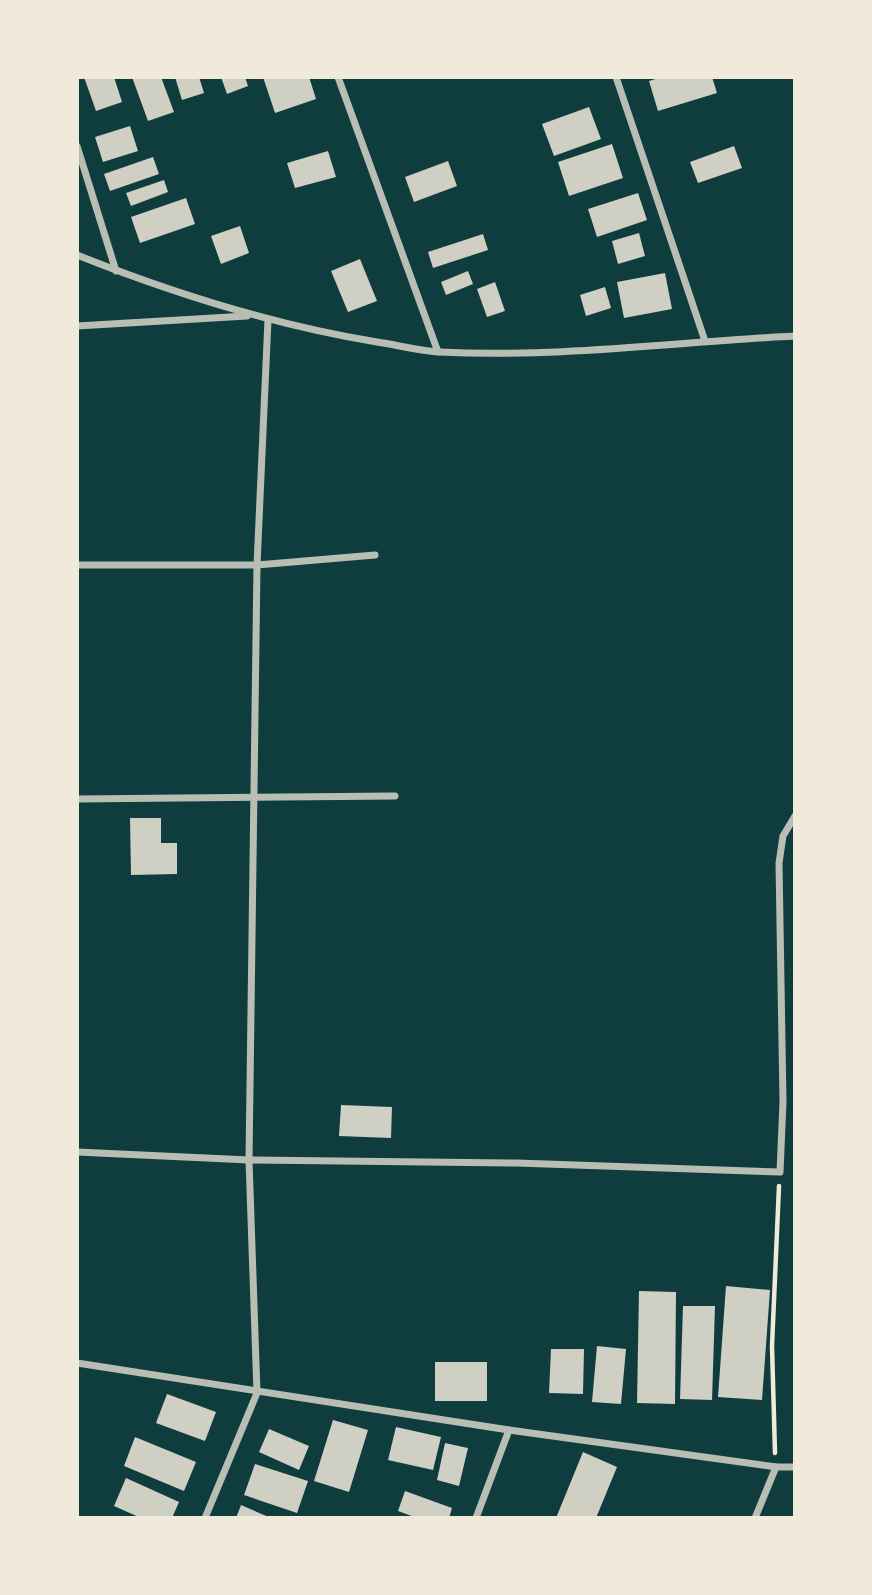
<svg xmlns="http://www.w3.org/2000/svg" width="872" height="1595" viewBox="0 0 872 1595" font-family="'Noto Serif',serif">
<rect width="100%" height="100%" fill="#0f3d3e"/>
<g fill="#cfcfc3">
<polygon points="84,77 114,77 122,102 96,111"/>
<polygon points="132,77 161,77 174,112 148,121"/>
<polygon points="175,77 199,77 204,93 182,100"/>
<polygon points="221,77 245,77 248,86 227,94"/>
<polygon points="263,77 309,77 316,99 275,113"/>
<polygon points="662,77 712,77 717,93 658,111 649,81"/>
<polygon points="589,107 601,139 554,156 542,124"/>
<polygon points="130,126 138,151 103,162 95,137"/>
<polygon points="612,144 623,178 569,196 558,162"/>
<polygon points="734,146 742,168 698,183 690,162"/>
<polygon points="328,151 336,177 295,188 287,163"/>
<polygon points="153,157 159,174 110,191 104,174"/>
<polygon points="448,161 457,186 414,202 405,177"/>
<polygon points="164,180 168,192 131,206 126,193"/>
<polygon points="638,193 647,220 597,237 588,209"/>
<polygon points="186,198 195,224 140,243 131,217"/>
<polygon points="240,226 249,253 221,264 211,236"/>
<polygon points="639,233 645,256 618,264 612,241"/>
<polygon points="483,234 488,250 433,268 428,252"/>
<polygon points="360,259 377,301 348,312 331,271"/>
<polygon points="468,271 473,284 446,295 441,282"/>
<polygon points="665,273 672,309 624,318 617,282"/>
<polygon points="495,282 505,311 487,317 477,289"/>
<polygon points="605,287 611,308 586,316 580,295"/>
<polygon points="130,818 161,818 161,843 177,843 177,874 131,875"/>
<polygon points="341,1105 392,1107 391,1138 339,1136"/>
<polygon points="726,1286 770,1290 762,1400 718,1397"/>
<polygon points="639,1291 676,1292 675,1404 637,1403"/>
<polygon points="683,1306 715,1306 712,1400 680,1399"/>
<polygon points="597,1346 626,1349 621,1404 592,1402"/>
<polygon points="551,1349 584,1349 583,1394 549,1393"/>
<rect x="435" y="1362" width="52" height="39"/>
<polygon points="167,1394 216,1412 205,1441 156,1423"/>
<polygon points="333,1420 368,1430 349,1492 314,1481"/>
<polygon points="396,1427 441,1437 433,1470 388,1460"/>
<polygon points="269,1429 309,1446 299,1470 259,1452"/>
<polygon points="135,1437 196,1462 184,1491 124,1466"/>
<polygon points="445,1443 468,1448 459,1486 437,1480"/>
<polygon points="583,1452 617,1467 596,1518 556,1518"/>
<polygon points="255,1464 308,1481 297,1513 244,1495"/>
<polygon points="126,1478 179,1502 172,1518 141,1518 114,1506"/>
<polygon points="405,1491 452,1508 449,1518 417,1518 398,1511"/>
<polygon points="241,1505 271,1518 236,1518"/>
</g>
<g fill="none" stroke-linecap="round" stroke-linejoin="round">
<polyline stroke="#f1e9da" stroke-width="4.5" points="775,1453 772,1346 779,1186"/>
<g stroke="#b8beb3" stroke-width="7">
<polyline points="338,77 438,352"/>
<polyline points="616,77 705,341"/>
<polyline points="77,146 116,271"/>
<path d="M77,255C175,294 273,325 377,342C398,345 419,351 440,352C558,358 677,342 795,336"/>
<polyline points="77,326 247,316"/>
<polyline points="77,565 257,565 375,555"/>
<polyline points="77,799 395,796"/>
<polyline points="77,1152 249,1160 517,1163 780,1172 783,1102 779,863 783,836 795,816"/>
<polyline points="77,1363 509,1430 776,1467 795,1467"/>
<polyline points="205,1518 257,1393 249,1160 257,565 268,320"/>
<polyline points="476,1518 509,1430"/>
<polyline points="755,1518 776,1467"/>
</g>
</g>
<rect width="872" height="1595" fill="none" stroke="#f1e9da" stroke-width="158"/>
</svg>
